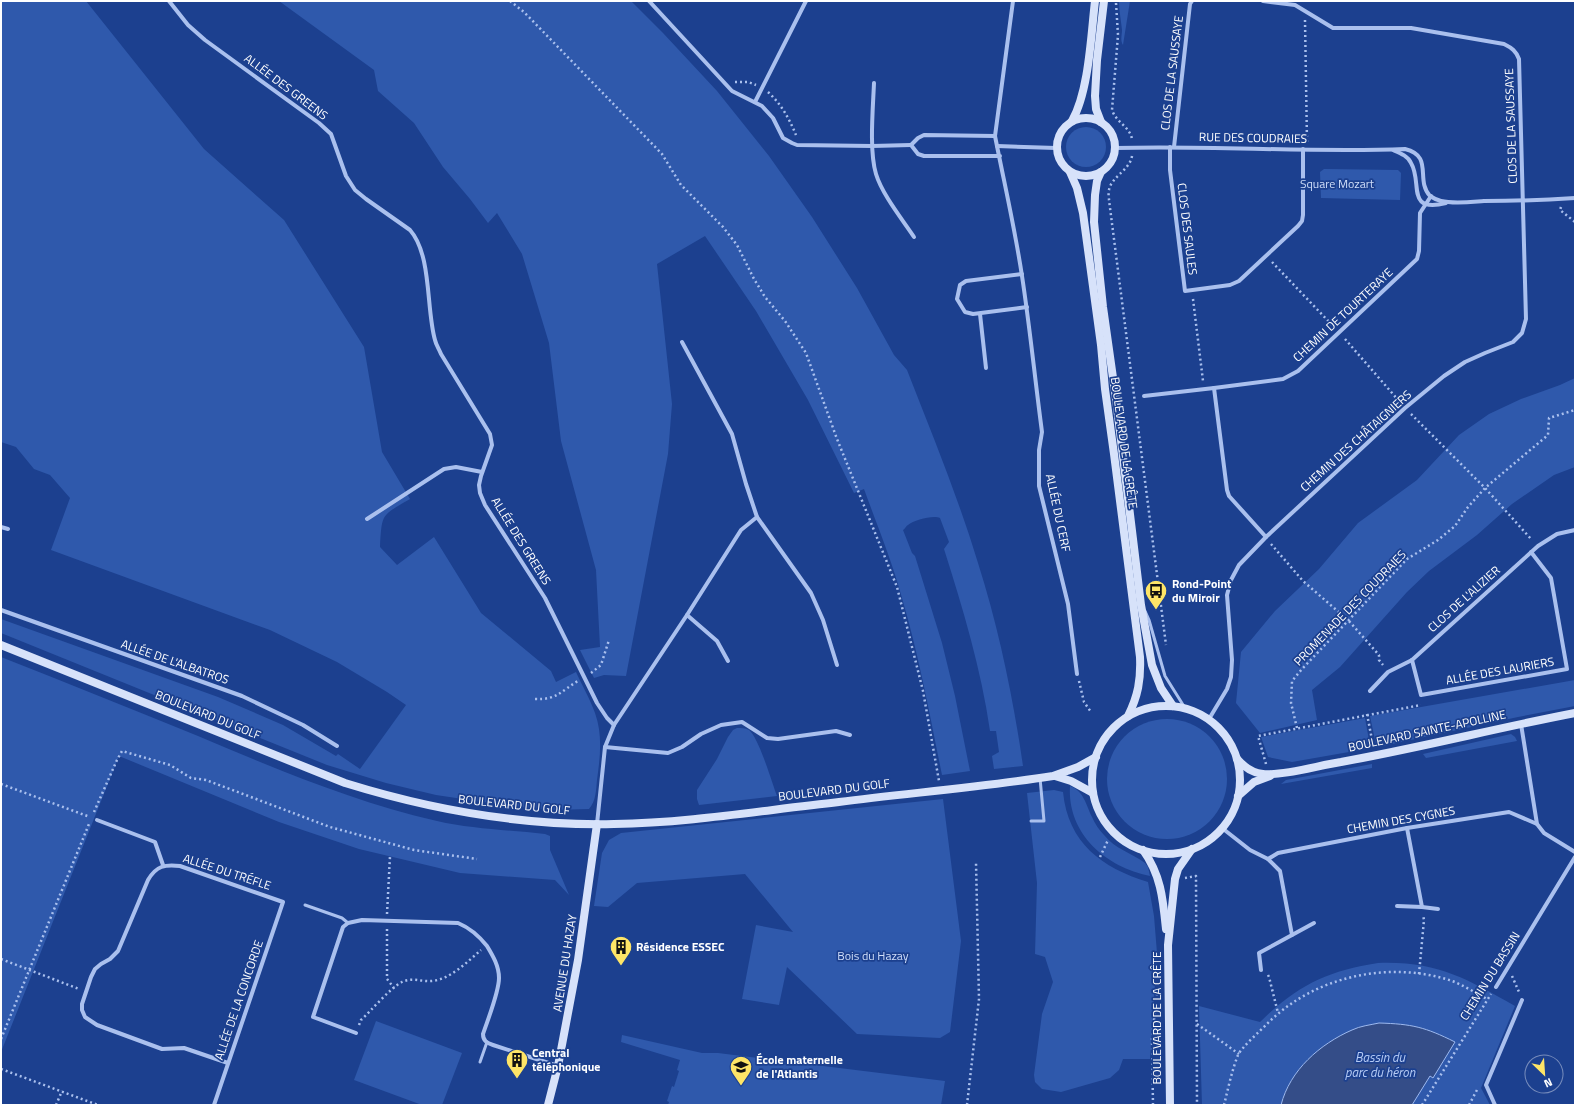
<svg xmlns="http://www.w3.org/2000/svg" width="1576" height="1106" viewBox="0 0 1576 1106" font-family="'Titillium Web',sans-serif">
<rect width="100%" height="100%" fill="#1c408f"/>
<g fill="#2f59ac">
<path d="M1,1H86L204,149L284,220L364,347L382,452L410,499C381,516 382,513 380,547L397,565L434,537L481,613L551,671L556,682L576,672C582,685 590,699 595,713C603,735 600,758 597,780C596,790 596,801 589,809L552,810L510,806L436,795L386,783L327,765L1,633V619L218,697L283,725L336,756L338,754L360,769L406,705L387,692L337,662L270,630L51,550L70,498L50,475L34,469L16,447L1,442Z"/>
<path d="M279,1H631L663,33L717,91L769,156L812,217L857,288L894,355L907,370C932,434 958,497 978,563C999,629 1013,697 1023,766L994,769L992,756L999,752L996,731H990C981,669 963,609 944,549L949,542L940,518C933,515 914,520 908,525C907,525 904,530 903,530L912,553L915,556L942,643L955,696L970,771L942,775C930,716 919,656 902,598C892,561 877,525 864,489L854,493L808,400L756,311L705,236L657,264L672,404L668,454L626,676L604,675L594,678L580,650L600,647L596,570L561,441L549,343L522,254L497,213L488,223L470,199L443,167L414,123L378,91L374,70Z"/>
<path d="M1119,1H1130L1123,45C1120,40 1122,35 1122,30C1121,20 1119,11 1119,1Z"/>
<circle cx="1086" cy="147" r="20"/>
<polygon points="1324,169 1398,170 1401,173 1400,200 1321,198 1320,172"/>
<polygon points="1575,378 1575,467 1554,475 1512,504 1477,535 1429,571 1407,592 1340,667 1312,690 1317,720 1260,733 1236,703 1241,652 1275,611 1319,569 1358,523 1417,480 1459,435 1489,414 1521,399 1560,385"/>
<path d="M1,657C67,683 132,709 198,736C276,769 354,802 437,821C472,829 510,830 545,834L550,836V850L569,895L555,880L460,873L359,849L279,822L119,756L1,1052Z"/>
<polygon points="1575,680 1575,706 1518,717 1378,747 1378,745 1376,745 1370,716"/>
<polygon points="1365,718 1370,746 1365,747 1366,749 1292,762 1268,757 1261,737"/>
<circle cx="1167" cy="779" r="60"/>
<path d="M737,728C741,728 745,728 749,730C759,738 772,783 777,796L699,805L697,799V790L717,759L728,737L733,730Z"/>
<polygon points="1511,734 1515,737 1517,741 1426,758 1423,754"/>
<polygon points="1372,764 1372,768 1281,784 1286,780"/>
<path d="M1070,786C1084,791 1086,805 1092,817C1095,824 1099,830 1104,835C1115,849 1132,853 1145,863L1148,867L1150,876C1106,867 1067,834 1070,786Z"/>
<path d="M1054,790L1063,792C1068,843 1102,868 1148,882L1154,916L1157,953L1150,1059H1123L1119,1070L1110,1078L1061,1092L1042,1089L1035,1082L1034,1075L1042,1014L1053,982L1045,957L1035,954L1037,883L1027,793Z"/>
<polygon points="943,799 961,941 950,1032 940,1038 857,1034 787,967 779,1005 742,999 756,925 793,932 745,874 637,883 608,907 594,906 602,853 609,840 621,833"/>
<path d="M1378,963C1437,961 1465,978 1515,1006L1481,1088L1490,1105H1202L1199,1006L1260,1022C1297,986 1326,971 1378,963Z"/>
<polygon points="376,1021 462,1053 442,1105 422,1105 354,1080"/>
<polygon points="622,1035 702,1053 718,1053 945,1081 941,1105 668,1105 669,1102 667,1101 672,1086 674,1087 679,1071 677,1070 680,1060 621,1042"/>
</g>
<path fill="#344d88" stroke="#9db9ef" d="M1379,1023C1412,1024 1425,1027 1455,1042L1433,1078L1430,1076L1412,1105H1281C1290,1070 1320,1044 1352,1030C1360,1026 1370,1025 1379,1023Z"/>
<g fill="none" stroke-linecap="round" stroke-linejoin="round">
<g stroke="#aac0ee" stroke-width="2.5" stroke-dasharray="2 3" stroke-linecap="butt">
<polyline points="510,1 524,12 662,154 681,185 723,227 737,245 754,279 765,297 785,321 806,353 837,439 897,587 923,691 939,781"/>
<path d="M1116,3L1118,35L1112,110C1116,122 1130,127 1132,139"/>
<polyline points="1305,20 1307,143"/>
<polyline points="735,82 748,82 756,85"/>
<path d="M768,92C781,104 789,118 796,135"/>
<path d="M1132,156C1130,170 1111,177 1109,190C1108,193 1109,197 1109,200L1166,645"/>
<polyline points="1561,207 1560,210 1575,222"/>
<polyline points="1272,262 1333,326"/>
<polyline points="1193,299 1203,381"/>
<polyline points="1345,339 1399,401"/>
<polyline points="1411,414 1485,488 1532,540"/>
<polyline points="1271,544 1303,581 1349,621 1379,655 1379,660 1383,665"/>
<polyline points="591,673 601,665 609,640"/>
<polyline points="1079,681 1084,702 1091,712"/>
<path d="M535,699C557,700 561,691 578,681"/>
<polyline points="1367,714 1373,745"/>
<polyline points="1297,728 1291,703 1292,681 1302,669 1407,559 1438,540 1455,526 1468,507 1485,488 1548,435 1549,418 1575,410"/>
<polyline points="1266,764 1258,736 1421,705"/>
<polyline points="1,784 90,817"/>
<polyline points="94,812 117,760 122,751 170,765 191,778 206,780 330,827 414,850 477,859"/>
<polyline points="1100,857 1108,840"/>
<polyline points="1185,878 1196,876 1197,1105"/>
<polyline points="387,914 390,856"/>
<polyline points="387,929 387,979 394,988"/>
<polyline points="1,959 79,989"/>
<polyline points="1419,974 1424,920 1423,915"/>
<polyline points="1268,975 1269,977 1278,1013"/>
<polyline points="1512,976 1519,992"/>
<polyline points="1197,1024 1239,1054"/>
<path d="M359,1025L361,1020C371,1011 390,988 402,982C412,977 422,982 432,981C451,979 467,962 481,950"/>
<polyline points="1,1039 89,824"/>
<polyline points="1,1069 98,1105"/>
<polyline points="56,1105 62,1091"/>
<polyline points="967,1105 979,999 976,862"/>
<polyline points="1153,1105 1152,1038 1157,994"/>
<path d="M1224,1105C1228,1089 1232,1070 1238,1055C1242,1047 1260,1031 1267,1024C1312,978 1384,961 1446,979C1460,983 1474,992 1487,999"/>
<polyline points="1422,1105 1491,994"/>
<polyline points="1469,1105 1478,1088"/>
</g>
<g stroke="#aac0ee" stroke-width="3">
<polyline points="1145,611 1149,620 1165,676 1185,708"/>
<polyline points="1031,821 1044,821 1040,778"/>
<polyline points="305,905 342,918 348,923"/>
<polyline points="480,1062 487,1042"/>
</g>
<g stroke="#aac0ee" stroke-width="4">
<path d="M169,1L188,25L205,40L319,123L331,134L346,176L355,190L366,199L410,230C432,255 426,309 435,340C436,345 439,349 441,354L490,434L492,445L481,476L479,485L480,493L485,505L545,598L597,703L607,718L614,725"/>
<polyline points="649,1 732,91 762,106 773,118 783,138 792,143 797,145 872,146 911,145"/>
<path d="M874,83C873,108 869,151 876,174C882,194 902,219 914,237"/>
<polyline points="755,102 806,1"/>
<polyline points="995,136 1013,1"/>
<polyline points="997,146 1056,148"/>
<polyline points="1170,147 1170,170 1185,291 1230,285 1239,281 1298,226 1302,221 1303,215 1303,149"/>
<polyline points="1174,147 1190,4 1192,1"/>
<path d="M1115,148C1212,145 1308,153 1405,149C1434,156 1415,180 1430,196C1433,198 1437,200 1441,201C1454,204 1470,202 1484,201C1514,201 1545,200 1575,198"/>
<path d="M1393,150C1400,153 1408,156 1411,163C1423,183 1405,213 1446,203"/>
<path d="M1000,156H924L918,154L911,145L918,138L924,135L995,136C1004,182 1015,229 1022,276C1030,328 1035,380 1042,432L1039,450V486L1068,604L1077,674"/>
<polyline points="1022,274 966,281 960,285 957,299 965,312 973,314 1027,307"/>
<polyline points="980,314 986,368"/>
<polyline points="1144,396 1214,388"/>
<polyline points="757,517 811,593 823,620 837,665"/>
<polyline points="367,519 444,469 456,467 482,472"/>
<polyline points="1,527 8,529"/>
<polyline points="1266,537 1229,496 1227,490 1214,388 1283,379 1298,371 1417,259 1419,251 1420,213 1431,196"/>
<polyline points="1,610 242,696 303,725 337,746"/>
<polyline points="687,615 717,641 728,661"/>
<polyline points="1412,660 1421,695 1567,669 1551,578 1531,552"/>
<polyline points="1370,691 1388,672 1412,660 1538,546 1557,534 1575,530"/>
<path d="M1209,719L1227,689L1231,677L1232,660L1227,595L1231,580L1239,565L1266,537L1405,408L1444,376L1465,362L1485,353L1513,342L1522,333L1526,319L1519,59C1516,51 1512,48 1504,44L1411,28H1333L1295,5L1263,1"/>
<polyline points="1521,724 1537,824 1544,833 1575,852"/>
<polyline points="605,747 668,753 682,747 701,734 721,725 742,722 767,738 778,739 836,731 850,735"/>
<polyline points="97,820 155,842 163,865"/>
<polyline points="597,824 605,747 614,725 687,615 741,530 757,517 746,484 732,434 682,342"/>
<polyline points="1222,828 1250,850 1268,859 1280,871 1292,935 1259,953 1261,970"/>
<polyline points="1407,828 1422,907"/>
<polyline points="1268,859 1278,853 1407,828 1509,812 1537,824"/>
<polyline points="1397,906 1422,907 1438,909"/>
<polyline points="1292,935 1314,923"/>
<polyline points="1496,987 1575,857"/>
<path d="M356,1033L313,1017L343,927L348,923L362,920L458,923C470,928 479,936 487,946C493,956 499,966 499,978C499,992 488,1019 483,1034C483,1041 487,1043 493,1045L558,1066"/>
<path d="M214,1105L283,902L180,866C165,864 156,866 148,880L118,951L110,959L101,964L95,969L91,977L82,1004V1010L85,1017L97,1025L162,1049L184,1048L228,1063"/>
<polyline points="1495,1105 1486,1085 1522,1000"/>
</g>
<g stroke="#d7e2fa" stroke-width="8">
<circle cx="1086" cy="147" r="29"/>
<path d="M1072,121C1089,91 1091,35 1095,1"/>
<polyline points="1101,122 1096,109 1095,96 1097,60 1104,1"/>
<path d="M1070,172L1077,188L1083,213L1101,345L1105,389L1114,454L1140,657C1141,680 1138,696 1128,716"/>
<polyline points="1101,172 1097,181 1095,195 1094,222 1103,307 1116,399 1141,605 1152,665 1161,688 1173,706"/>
<path d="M1,645L345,783C432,810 523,826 614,824C689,823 764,810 839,802C910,793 982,787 1053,776L1078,767L1096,757"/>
<circle cx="1166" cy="780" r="74"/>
<path d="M1237,759C1244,767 1252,773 1263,774C1283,776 1320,765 1341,762C1419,748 1497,728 1575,713"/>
<polyline points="1055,776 1071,781 1093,793"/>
<polyline points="1238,796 1254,782 1270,776"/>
<path d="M1143,850C1161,875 1163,899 1166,929"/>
<polyline points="548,1105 558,1066 578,960 597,824"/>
<polyline points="1170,1105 1168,945 1175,879 1178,869 1192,849"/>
</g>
</g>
<defs>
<g id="bus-pin" transform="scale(1.15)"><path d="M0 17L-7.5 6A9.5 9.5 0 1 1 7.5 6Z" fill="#fee567" stroke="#1c408f"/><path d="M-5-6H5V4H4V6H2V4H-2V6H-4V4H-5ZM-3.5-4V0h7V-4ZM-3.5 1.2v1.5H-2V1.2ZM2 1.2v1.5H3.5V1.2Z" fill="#111"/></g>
<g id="building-pin" transform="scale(1.15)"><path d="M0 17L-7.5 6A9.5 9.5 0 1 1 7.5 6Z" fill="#fee567" stroke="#1c408f"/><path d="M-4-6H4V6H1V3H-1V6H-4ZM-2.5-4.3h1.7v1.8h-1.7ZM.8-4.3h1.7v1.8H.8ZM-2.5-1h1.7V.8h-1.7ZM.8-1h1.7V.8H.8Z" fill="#111"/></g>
<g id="school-pin" transform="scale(1.15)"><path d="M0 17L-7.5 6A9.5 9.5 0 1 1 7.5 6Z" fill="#fee567" stroke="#1c408f"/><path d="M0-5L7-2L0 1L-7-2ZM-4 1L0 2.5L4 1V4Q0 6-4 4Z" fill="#111"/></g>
</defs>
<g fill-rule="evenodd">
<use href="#bus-pin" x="1156" y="591"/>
<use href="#building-pin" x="621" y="947"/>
<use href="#building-pin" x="517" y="1060"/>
<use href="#school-pin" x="741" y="1067"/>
</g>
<g text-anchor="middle" stroke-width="3.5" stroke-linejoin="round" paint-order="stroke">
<g font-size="12" fill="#fff" stroke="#1c408f">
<text transform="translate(1172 73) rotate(-83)" y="4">CLOS DE LA SAUSSAYE</text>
<text transform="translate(286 87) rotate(37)" y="4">ALLÉE DES GREENS</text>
<text transform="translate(1511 126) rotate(-92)" y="4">CLOS DE LA SAUSSAYE</text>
<text transform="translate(1253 138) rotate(1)" y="4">RUE DES COUDRAIES</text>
<text transform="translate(1187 229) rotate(83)" y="4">CLOS DES SAULES</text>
<text transform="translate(1343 315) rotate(-43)" y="4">CHEMIN DE TOURTERAYE</text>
<text transform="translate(1356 441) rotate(-42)" y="4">CHEMIN DES CHÂTAIGNIERS</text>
<text transform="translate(1124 443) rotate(82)" y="4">BOULEVARD DE LA CRÊTE</text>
<text transform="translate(1058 513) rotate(78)" y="4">ALLÉE DU CERF</text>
<text transform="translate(521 541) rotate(58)" y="4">ALLÉE DES GREENS</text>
<text transform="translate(1464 599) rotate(-42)" y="4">CLOS DE L'ALIZIER</text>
<text transform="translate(1350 608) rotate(-46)" y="4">PROMENADE DES COUDRAIES</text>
<text transform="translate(175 662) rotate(19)" y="4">ALLÉE DE L'ALBATROS</text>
<text transform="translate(1500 671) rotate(-10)" y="4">ALLÉE DES LAURIERS</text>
<text transform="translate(208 715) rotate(22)" y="4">BOULEVARD DU GOLF</text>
<text transform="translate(1427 731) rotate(-12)" y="4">BOULEVARD SAINTE-APOLLINE</text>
<text transform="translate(834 790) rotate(-7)" y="4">BOULEVARD DU GOLF</text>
<text transform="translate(514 805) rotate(6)" y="4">BOULEVARD DU GOLF</text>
<text transform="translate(1401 820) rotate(-10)" y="4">CHEMIN DES CYGNES</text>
<text transform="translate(227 872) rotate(18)" y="4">ALLÉE DU TRÉFLE</text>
<text transform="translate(565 963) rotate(-81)" y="4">AVENUE DU HAZAY</text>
<text transform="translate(1490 976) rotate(-58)" y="4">CHEMIN DU BASSIN</text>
<text transform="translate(239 1000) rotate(-71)" y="4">ALLÉE DE LA CONCORDE</text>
<text transform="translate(1157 1018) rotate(-90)" y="4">BOULEVARD DE LA CRÊTE</text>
</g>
<g font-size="12" fill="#d0defa" stroke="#1c408f">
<text x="1337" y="188">Square Mozart</text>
<text x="873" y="960">Bois du Hazay</text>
</g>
<g font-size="12" font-weight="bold" fill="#fff" stroke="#1c408f" text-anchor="start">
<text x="1172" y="588">Rond-Point<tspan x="1172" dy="14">du Miroir</tspan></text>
<text x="636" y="951">Résidence ESSEC</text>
<text x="532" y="1057">Central<tspan x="532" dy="14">téléphonique</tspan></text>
<text x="756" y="1064">École maternelle<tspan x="756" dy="14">de l'Atlantis</tspan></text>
</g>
<g font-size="13" font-style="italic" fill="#b6cbf5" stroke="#1c408f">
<text x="1380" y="1062">Bassin du<tspan x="1380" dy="15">parc du héron</tspan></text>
</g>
</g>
<rect width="1576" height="1106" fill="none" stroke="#ffffff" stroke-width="4"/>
<g transform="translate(1544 1074) rotate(155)"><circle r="19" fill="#1c408f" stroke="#778cbc"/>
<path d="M0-3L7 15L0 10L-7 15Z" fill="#fee567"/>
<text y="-6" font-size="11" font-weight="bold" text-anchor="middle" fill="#ffffff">N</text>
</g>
</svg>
